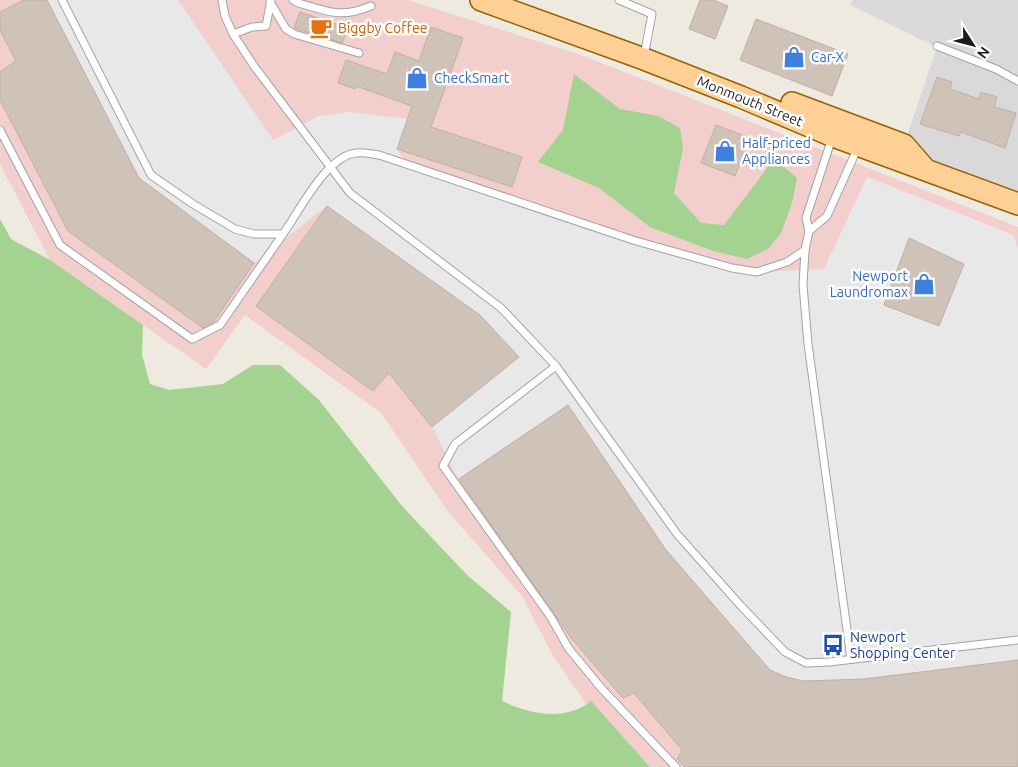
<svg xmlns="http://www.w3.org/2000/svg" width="1018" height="767" viewBox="0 0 1018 767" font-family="Ubuntu,sans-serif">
<rect width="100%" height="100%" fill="#efeae0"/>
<polygon fill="#dad9d9" points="853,0 1018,0 1018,204 997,197 904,145 937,47 850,5"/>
<polygon fill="#f2cecd" points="0,0 408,0 581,55 1018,227 1018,767 650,767 591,702 587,705 553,656 522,596 447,510 381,413 245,315 206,369 50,260 0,164"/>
<g fill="#a4d290">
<polygon points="574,74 620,109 658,116 680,128 683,148 674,193 701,223 724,225 771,163 784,167 797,178 792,203 781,233 768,249 747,259 713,251 650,227 599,188 538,162 563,130"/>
<path d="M0,219L11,239L50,260L143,325L142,355L150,384L169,390L223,384L253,365H280L319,400L402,506L467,575L511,612L502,701C529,714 565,722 591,701L650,767H0Z"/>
</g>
<polygon fill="#e8e8e8" points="47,0 178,0 273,140 319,116 349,112 407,119 397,149 408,165 602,228 757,272 824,269 867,177 1014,235 1018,249 1018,660 864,679 804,681 786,677 770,670 666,550 568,405 458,479 432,427 518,357 480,315 327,206 254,263 139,178"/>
<g fill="#cfc2b9" stroke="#c2afa1">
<polygon points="24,0 47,0 139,178 254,263 213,323 203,328 68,231 0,100 0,72 16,61 0,30 0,12"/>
<polygon points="700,0 713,0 728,6 715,39 689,29"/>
<polygon points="300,12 348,28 342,43 294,28"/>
<polygon points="756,19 848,54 832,96 740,60"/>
<polygon points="431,27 463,38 431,127 522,157 512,187 397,149 412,106 356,86 355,89 338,83 346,60 387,74 395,52 419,61"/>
<polygon points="937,77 952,82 950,89 979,99 981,92 997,97 994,107 1016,113 1005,148 961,132 959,136 920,124"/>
<polygon points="716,125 750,138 735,176 701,163"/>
<polygon points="327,206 480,315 519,357 432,427 389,373 373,391 256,306"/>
<polygon points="909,238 964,264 939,326 884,305"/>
<polygon points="568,405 666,550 770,670 786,677 804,681 864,679 1018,660 1018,767 685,767 677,759 682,750 634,693 623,698 572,639 459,479"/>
</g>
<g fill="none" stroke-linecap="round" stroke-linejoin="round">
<g stroke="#a3a3a3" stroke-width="9">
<g id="service">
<path d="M62,0L151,175L193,204L235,229L254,234H283C299,212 326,156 356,153C364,152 372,154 379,155L636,241L732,268L757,272L787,262L805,250"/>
<polyline points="222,0 225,16 233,34 254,66 350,193 501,308 556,366 677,534 741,606 785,652 806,663 829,662 1018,640"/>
<path d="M293,0L298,3C329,11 339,19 371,6"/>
<polyline points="619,0 652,14 644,56"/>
<polyline points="270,2 286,29 294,34 359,53"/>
<polyline points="233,34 252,27 266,26 271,0"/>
<polyline points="937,46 996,69 1018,81"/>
<polyline points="0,130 60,245 192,339 220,325 283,234"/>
<polyline points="832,138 806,218 809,231 805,250 803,285 808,344 851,659"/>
<polyline points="809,231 827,216 858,147"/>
<polyline points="556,366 455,444 443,466 550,616 569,649 602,689 676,767"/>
</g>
</g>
<g stroke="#946200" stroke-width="24">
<g id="primary">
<polyline points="481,0 644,59 741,97 833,136 1018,204"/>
<polyline points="792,103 904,145 924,168"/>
</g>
</g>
<use href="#service" stroke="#fff" stroke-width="7"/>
<use href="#primary" stroke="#ffd095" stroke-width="21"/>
</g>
<defs>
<g id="cafe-bare" transform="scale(1.725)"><path d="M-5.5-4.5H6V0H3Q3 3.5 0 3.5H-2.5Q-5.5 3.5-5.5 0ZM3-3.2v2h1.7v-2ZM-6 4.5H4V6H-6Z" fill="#e8710a" stroke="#fff" stroke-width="2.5" paint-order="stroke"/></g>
<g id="shop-bare" transform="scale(1.725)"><path d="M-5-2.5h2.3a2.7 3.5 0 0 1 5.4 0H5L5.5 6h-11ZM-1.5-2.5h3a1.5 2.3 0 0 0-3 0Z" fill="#3f7fe0" stroke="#fff" stroke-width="2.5" paint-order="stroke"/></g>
<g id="bus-bare" transform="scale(1.725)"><path d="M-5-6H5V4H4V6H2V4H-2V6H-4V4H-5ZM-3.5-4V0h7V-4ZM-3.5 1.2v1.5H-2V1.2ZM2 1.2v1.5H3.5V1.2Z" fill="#1a4fb4" stroke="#fff" stroke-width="2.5" paint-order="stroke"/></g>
</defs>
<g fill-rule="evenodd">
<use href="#cafe-bare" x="321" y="28"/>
<use href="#shop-bare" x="794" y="57"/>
<use href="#shop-bare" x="417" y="78"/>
<use href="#shop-bare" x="725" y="151"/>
<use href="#shop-bare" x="924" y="284"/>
<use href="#bus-bare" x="833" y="645"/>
</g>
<g text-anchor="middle" stroke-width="5" stroke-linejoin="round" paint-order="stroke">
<g font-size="14" fill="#c56008" stroke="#fff" text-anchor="start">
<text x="338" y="33">Biggby Coffee</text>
</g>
<g font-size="14" fill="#366cbe" stroke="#fff" text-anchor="start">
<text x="811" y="62">Car-X</text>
<text x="434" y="83">CheckSmart</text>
<text x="742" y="148">Half-priced<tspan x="742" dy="16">Appliances</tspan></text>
<text x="908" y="281" text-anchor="end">Newport<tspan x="908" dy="16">Laundromax</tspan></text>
</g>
<g font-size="14" fill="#1c1c1c" stroke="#fff">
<text transform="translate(750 101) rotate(22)" y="5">Monmouth Street</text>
</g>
<g font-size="14" fill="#164399" stroke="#fff" text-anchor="start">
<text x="850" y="642">Newport<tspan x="850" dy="16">Shopping Center</tspan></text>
</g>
</g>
<g transform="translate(973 45) rotate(126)" stroke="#ffffff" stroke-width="4" paint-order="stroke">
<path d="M0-4L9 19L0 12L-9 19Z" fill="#1c1c1c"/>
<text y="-8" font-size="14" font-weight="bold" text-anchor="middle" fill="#1c1c1c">N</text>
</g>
</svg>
